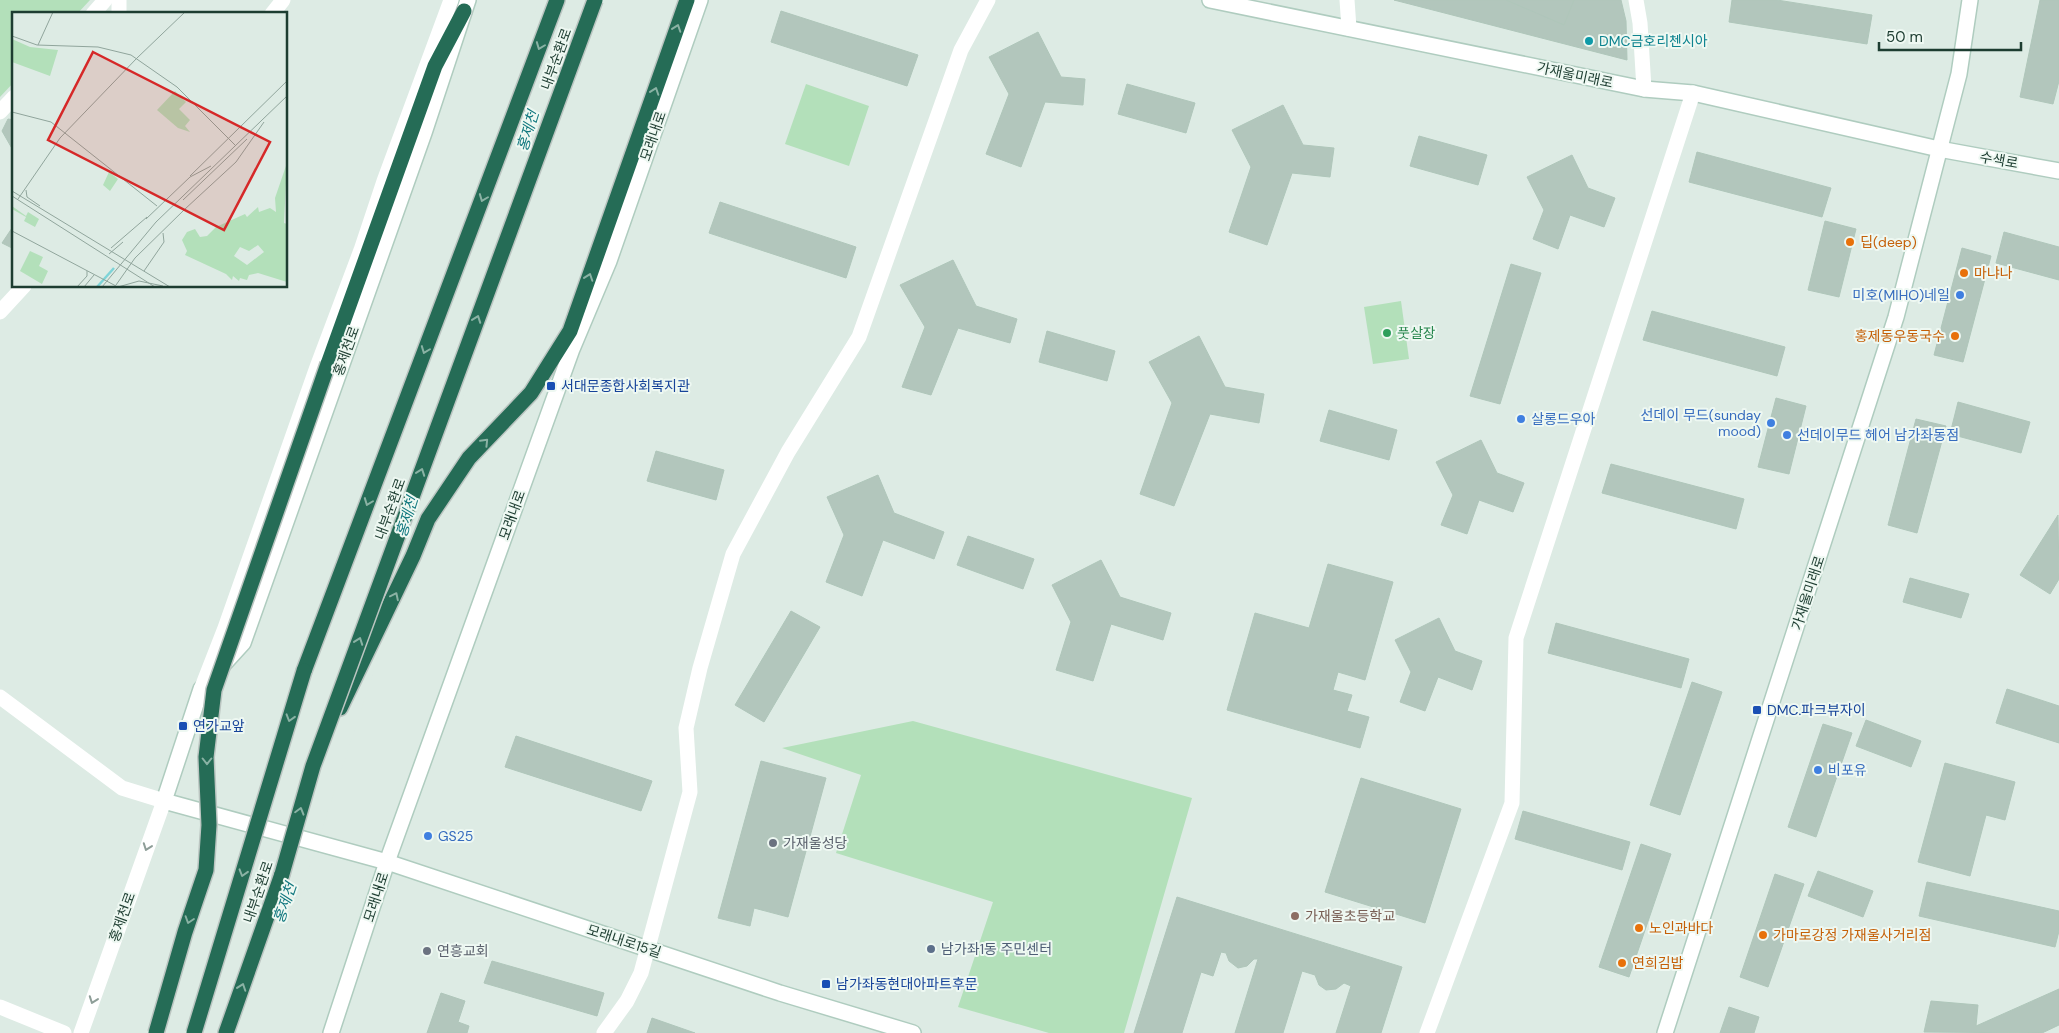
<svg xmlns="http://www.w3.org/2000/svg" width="2059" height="1033" viewBox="0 0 2059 1033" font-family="'DM Sans','Noto Sans KR',sans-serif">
<rect width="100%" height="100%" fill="#ddebe4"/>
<g fill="#b3e0ba">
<polygon points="0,0 90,0 77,14 14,14 14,82 0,97"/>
<polygon points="806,84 869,106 849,166 785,144"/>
<polygon points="1401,301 1409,359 1373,364 1364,307"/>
<polygon points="913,721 1192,798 1124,1033 1049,1033 958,1007 993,902 836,853 861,775 782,748"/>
</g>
<polygon fill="#ddebe4" points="539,0 605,0 521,219 466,389 408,554 412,556 285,941 276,967 260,962 237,1033 175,1033 254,816 475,198"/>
<g fill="#b2c6bc" stroke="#afc6ba">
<polygon points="1394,0 1621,0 1626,21 1627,60"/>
<polygon points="1506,0 1574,0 1564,25"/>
<polygon points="1732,0 1777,0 1872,15 1867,44 1729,22"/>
<polygon points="2040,0 2059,0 2059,81 2053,104 2020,97"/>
<polygon points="781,11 918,55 907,86 771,42"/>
<polygon points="1038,32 1061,77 1085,79 1083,105 1045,102 1021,167 986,154 1009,94 989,57"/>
<polygon points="1127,84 1195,103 1186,133 1118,114"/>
<polygon points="1283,105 1303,145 1334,148 1330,177 1292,173 1267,245 1229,232 1251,167 1232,130"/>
<polygon points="8,119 14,120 14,152 2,131"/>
<polygon points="1419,136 1487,155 1478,185 1410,166"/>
<polygon points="1697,152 1831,188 1822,217 1689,182"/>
<polygon points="1572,155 1588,188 1615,198 1604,227 1570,215 1558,249 1533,239 1544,210 1527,177"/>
<polygon points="720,202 856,247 846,278 709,233"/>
<polygon points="1825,221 1856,229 1839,297 1808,290"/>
<polygon points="14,225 14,249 2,243"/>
<polygon points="2004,232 2059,247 2059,280 1996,263"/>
<polygon points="1962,248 1991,256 1963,362 1934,355"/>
<polygon points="953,260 976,306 1017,319 1010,343 958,328 931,395 902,387 925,327 900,285"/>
<polygon points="1511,264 1541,273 1500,404 1470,396"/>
<polygon points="1652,311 1785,347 1777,376 1643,340"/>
<polygon points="1047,331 1115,351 1107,381 1039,362"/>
<polygon points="1199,336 1225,387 1264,394 1259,423 1210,414 1174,506 1140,494 1172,403 1149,362"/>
<polygon points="1776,398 1806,406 1789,474 1758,467"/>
<polygon points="1958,402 2030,422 2021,453 1950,434"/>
<polygon points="1329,410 1397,430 1389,460 1320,441"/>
<polygon points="1916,419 1946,426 1917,533 1888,525"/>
<polygon points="1481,440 1497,473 1524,483 1513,512 1479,500 1467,534 1441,525 1453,495 1436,462"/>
<polygon points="656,451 724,470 716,500 647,481"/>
<polygon points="1611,464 1744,499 1736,529 1602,493"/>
<polygon points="878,475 894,513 944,532 934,559 883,540 862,596 826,582 844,535 827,497"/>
<polygon points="2058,515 2059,579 2050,594 2020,575"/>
<polygon points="968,536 1034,559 1023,589 957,565"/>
<polygon points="1101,560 1120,597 1171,613 1163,640 1111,624 1093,681 1056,670 1071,622 1052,585"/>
<polygon points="1328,564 1393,582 1365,680 1338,672 1333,690 1352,695 1347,711 1369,717 1360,748 1227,710 1255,613 1309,628"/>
<polygon points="1910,578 1969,594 1961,618 1903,602"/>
<polygon points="791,611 820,627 764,722 735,705"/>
<polygon points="1439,618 1455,651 1482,661 1472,690 1438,677 1425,711 1400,702 1411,672 1395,640"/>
<polygon points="1556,623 1689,659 1681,688 1548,653"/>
<polygon points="1692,682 1722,692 1680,815 1650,805"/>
<polygon points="2007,689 2059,706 2059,743 1996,723"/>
<polygon points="1866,720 1921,741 1911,767 1856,746"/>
<polygon points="1823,724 1852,733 1816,837 1788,827"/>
<polygon points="516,736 652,781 641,811 505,767"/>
<polygon points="761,761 826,778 788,917 754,908 750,926 718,918"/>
<polygon points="1945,763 2015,782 2005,820 1986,815 1970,876 1918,862"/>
<polygon points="1361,778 1461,809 1425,923 1325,892"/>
<polygon points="1523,811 1630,842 1622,870 1515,839"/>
<polygon points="1641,844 1671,854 1629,977 1599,967"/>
<polygon points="1818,871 1873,891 1863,917 1808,896"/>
<polygon points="1775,874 1804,884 1768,987 1740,977"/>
<polygon points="1927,882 2059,911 2059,931 2055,947 1919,916"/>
<polygon points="1177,897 1402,967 1381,1033 1336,1033 1351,986 1344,983 1336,989 1326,990 1319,985 1315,975 1302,971 1283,1033 1235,1033 1258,959 1254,959 1247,966 1238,968 1229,961 1226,953 1221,952 1213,976 1201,972 1182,1033 1134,1033"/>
<polygon points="492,961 604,993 597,1016 484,983"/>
<polygon points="2059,989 2059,1025 2042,1033 1924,1032 1931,1001 1978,1005 1976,1026"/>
<polygon points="441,993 465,1001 458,1022 469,1026 467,1033 427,1033"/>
<polygon points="1729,1007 1759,1017 1754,1033 1720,1033"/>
<polygon points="652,1018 695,1033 647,1033"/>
</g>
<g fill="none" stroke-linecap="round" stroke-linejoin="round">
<g stroke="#afccbf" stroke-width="18">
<g id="secondary">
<polyline points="468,0 424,133 243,643 201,689 164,801 387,862 780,993 913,1033"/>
<polyline points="1210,0 1644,89 1693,93 1939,149 2059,171"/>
<polyline points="331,1033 387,862 572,349 609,261 700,0"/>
<polyline points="1665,1033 1896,317 1959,74 1970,0"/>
</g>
</g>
<g stroke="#bbc5c1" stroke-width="18">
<g id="highway">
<polyline points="328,364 435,66 464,11"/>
<polyline points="304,671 557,0"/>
<polyline points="340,708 413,556 428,519 469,458 531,393 570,331 687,0"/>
<polyline points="226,1033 282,874"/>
</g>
</g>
<g stroke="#fff" stroke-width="15">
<polyline points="119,0 119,14"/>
<polyline points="1347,0 1349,28"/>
<polyline points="1636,0 1640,23 1644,89"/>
<polyline points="93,14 105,0"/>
<polyline points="272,14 283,0"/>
<polyline points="0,112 14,97"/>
<polyline points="0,312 24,286"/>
<polyline points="202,687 225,628 317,367 361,250 384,181 451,0"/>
<polyline points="0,697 122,788 164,801 81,1033"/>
<polyline points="0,1007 64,1033"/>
<polyline points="604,1033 627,1001 641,973 690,792 686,728 700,668 733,554 788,452 859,337 961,50 988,0"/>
<polyline points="1427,1033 1512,803 1516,638 1693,93"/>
</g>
<use href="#secondary" stroke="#fff" stroke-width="15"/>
<use href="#highway" stroke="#256c56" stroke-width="15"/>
<g stroke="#bbc5c1" stroke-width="18" stroke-linecap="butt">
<g id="highway-bridge">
<polyline points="282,874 313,766 595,0"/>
<polyline points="156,1033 185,932 206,870 209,825 206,757 214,690 328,364"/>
<polyline points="194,1033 304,671"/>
</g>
</g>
<use href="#highway-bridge" stroke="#256c56" stroke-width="15"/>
</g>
<defs><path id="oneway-chevron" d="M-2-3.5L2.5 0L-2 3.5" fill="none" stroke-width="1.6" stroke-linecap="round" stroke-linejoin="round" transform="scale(1.25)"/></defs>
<g stroke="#8ab2a4">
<use href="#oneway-chevron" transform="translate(677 28) rotate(-71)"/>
<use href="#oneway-chevron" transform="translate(540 46) rotate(111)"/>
<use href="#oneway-chevron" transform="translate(655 91) rotate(-71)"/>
<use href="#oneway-chevron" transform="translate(483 198) rotate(111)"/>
<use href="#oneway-chevron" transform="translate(589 277) rotate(-71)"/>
<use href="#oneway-chevron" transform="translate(477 319) rotate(-70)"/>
<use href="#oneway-chevron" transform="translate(425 350) rotate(111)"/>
<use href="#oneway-chevron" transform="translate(485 442) rotate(-46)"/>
<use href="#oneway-chevron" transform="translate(421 472) rotate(-70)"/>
<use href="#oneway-chevron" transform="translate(368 502) rotate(111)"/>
<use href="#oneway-chevron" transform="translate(395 596) rotate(-64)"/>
<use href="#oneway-chevron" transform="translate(359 641) rotate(-70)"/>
<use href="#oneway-chevron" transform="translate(290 718) rotate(107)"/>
<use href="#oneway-chevron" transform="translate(207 761) rotate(90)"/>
<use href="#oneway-chevron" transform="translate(300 811) rotate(-74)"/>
<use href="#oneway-chevron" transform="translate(243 873) rotate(107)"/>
<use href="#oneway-chevron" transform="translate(189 920) rotate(108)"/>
<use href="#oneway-chevron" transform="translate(242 987) rotate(-71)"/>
</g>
<g stroke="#8e9e98">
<use href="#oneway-chevron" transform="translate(147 847) rotate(110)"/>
<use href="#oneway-chevron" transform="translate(93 1000) rotate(110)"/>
</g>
<circle fill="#0f9aa8" stroke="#eef8f2" stroke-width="2" cx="1589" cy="41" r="5"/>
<g fill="#e8710a" stroke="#eef8f2" stroke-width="2">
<circle cx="1850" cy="242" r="5"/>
<circle cx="1964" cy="273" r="5"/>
<circle cx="1955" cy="336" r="5"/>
<circle cx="1639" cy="928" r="5"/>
<circle cx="1763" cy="935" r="5"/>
<circle cx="1622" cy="963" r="5"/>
</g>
<g fill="#3f7fe0" stroke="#eef8f2" stroke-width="2">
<circle cx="1960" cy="295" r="5"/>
<circle cx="1521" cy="419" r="5"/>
<circle cx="1771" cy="423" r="5"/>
<circle cx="1787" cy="435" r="5"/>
<circle cx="1818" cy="770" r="5"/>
<circle cx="428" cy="836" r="5"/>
</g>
<circle fill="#2e9e5b" stroke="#eef8f2" stroke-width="2" cx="1387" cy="333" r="5"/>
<g fill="#1a4fb4" stroke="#eef8f2" stroke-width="2">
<rect x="546" y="381" width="10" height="10" rx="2.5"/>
<rect x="1752" y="705" width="10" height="10" rx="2.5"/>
<rect x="178" y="721" width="10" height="10" rx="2.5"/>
<rect x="821" y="979" width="10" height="10" rx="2.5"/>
</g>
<g fill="#6b7280" stroke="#eef8f2" stroke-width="2">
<circle cx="773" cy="843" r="5"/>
<circle cx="427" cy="951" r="5"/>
</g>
<circle fill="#8d6e63" stroke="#eef8f2" stroke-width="2" cx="1295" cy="916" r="5"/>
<circle fill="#5c6f8a" stroke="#eef8f2" stroke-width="2" cx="931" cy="949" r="5"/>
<g text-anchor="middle" stroke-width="4" stroke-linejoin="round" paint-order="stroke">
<g font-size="14" fill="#0d838f" stroke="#eef8f2" text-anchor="start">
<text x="1599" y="46">DMC금호리첸시아</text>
</g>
<g font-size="14" fill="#1d3d31" stroke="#eef8f2">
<text transform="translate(556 59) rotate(-70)" y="5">내부순환로</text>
<text transform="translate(1575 75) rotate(12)" y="5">가재울미래로</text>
<text transform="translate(653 136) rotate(-71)" y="5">모래내로</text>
<text transform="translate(1999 160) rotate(10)" y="5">수색로</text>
<text transform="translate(346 351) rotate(-70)" y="5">홍제천로</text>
<text transform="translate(390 509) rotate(-70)" y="5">내부순환로</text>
<text transform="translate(512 515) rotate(-70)" y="5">모래내로</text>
<text transform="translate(1808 593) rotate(-72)" y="5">가재울미래로</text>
<text transform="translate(258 892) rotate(-71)" y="5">내부순환로</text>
<text transform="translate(376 897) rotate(-72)" y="5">모래내로</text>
<text transform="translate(122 917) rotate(-70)" y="5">홍제천로</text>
<text transform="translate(624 941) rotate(18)" y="5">모래내로15길</text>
</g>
<g font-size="14" fill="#c56008" stroke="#eef8f2" text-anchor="start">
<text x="1860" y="247">딥(deep)</text>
<text x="1974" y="278">마냐나</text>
<text x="1945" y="341" text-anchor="end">홍제동우동국수</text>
<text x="1649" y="933">노인과바다</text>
<text x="1773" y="940">가마로강정 가재울사거리점</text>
<text x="1632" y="968">연희김밥</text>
</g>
<g font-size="14" fill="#366cbe" stroke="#eef8f2" text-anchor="start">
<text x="1950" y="300" text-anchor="end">미호(MIHO)네일</text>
<text x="1761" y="420" text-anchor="end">선데이 무드(sunday<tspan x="1761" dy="16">mood)</tspan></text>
<text x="1531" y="424">살롱드우아</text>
<text x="1797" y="440">선데이무드 헤어 남가좌동점</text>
<text x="1828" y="775">비포유</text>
<text x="438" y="841">GS25</text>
</g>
<g font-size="14" fill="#27864d" stroke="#eef8f2" text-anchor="start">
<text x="1397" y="338">풋살장</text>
</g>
<g font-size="14" fill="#164399" stroke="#eef8f2" text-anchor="start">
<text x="561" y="391">서대문종합사회복지관</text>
<text x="1767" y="715">DMC.파크뷰자이</text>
<text x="193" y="731">연가교앞</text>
<text x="836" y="989">남가좌동현대아파트후문</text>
</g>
<g font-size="14" fill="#5b616d" stroke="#eef8f2" text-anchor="start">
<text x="783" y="848">가재울성당</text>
<text x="437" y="956">연흥교회</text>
</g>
<g font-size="14" fill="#785e54" stroke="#eef8f2" text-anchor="start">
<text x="1305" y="921">가재울초등학교</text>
</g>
<g font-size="14" fill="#4e5e75" stroke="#eef8f2" text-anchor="start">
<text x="941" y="954">남가좌1동 주민센터</text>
</g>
<g font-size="15" font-style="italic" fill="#11787f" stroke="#eef8f2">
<text transform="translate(528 131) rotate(-73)" y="5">홍제천</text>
<text transform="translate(407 517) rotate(-73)" y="5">홍제천</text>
<text transform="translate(285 903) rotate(-71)" y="5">홍제천</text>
</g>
</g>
<g transform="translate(12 12)">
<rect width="275" height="275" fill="#ddebe4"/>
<path d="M0,27L18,35L46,38L38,64L0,50ZM163,79L174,90L167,97L178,108L173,114L178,120L166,116L145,98ZM275,151L272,211L275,212V270L246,261L237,263L235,268L228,266L227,269L221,264L220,268L214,262L173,243L175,239L170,228L175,220L183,217L188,225L195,224L204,215L233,202L235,205L246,195L247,200L258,196L264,200L263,186ZM246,233L252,240L235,253L222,244L228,235L237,239ZM97,160L106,167L98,179L91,173ZM0,194L14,204L16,200L27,207L23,215L12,209L14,205L0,197ZM18,239L31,245L27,254L36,259L30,272L8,259Z" fill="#b3e0ba" fill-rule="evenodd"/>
<path d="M275,81V94L160,200L98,273L86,275L100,261L96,259L100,254L104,256L107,254L103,251L109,243L113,245L145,205Z" fill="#ddebe4"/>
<path fill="none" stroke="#7ed4d8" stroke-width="2.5" d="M85,275L102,256"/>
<path fill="none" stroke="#90a59c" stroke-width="1" d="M0,24L25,33L86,35L119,43L165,75L224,134M26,33L41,0M125,46L173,0M0,100L39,110L145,194M178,164L275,69M14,178L15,185L28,194M0,179L158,275M0,184L143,275M6,187L48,126L125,46M171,188L235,127M173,197L224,150L252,110M134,207L178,165L199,154M0,219L104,274M99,236L135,205M97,242L111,230M132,259L152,230L151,221M104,273L123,246L172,198M65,275L75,264V259M72,275L82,263M90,275L144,210L275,84M106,275L127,269L151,274"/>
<path fill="#d62828" fill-opacity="0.15" stroke="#d62828" stroke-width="2.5" d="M81,40L258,130L212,218L36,128Z"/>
<rect width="275" height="275" fill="none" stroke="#1d3d31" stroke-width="2.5"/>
</g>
<path d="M1879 42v8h142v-8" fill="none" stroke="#1d3d31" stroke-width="2.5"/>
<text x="1886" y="42" font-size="15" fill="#1d3d31" stroke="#eef8f2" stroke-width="4" paint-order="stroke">50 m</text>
</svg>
